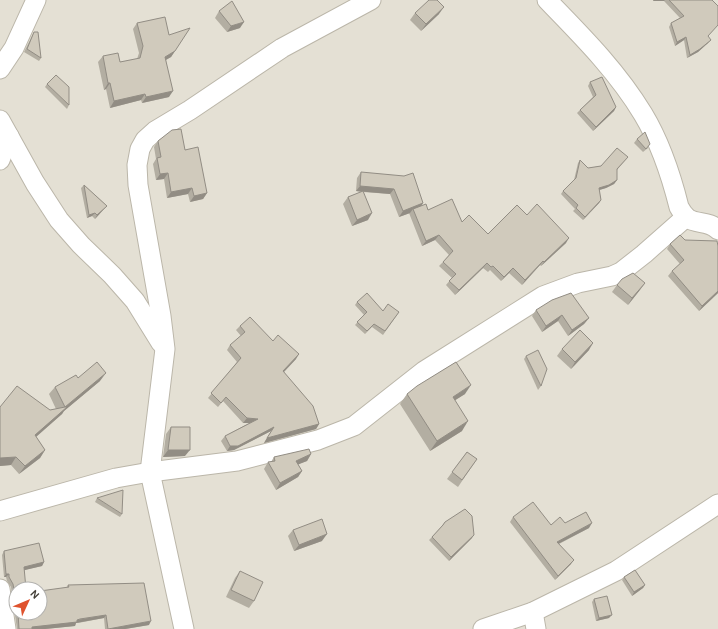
<svg xmlns="http://www.w3.org/2000/svg" width="718" height="629" viewBox="0 0 718 629" font-family="Karla,sans-serif">
<rect width="100%" height="100%" fill="#f0eee6"/>
<path fill="#e4e0d4" fill-rule="evenodd" d="M0,0H718V629H0ZM16,589H40V613H16Z"/>
<g fill="none" stroke-linecap="round" stroke-linejoin="round">
<g stroke="#bbb6a9" stroke-width="21">
<g id="minor">
<path d="M547,0C582,36 617,71 643,114C660,142 671,175 679,207C681,211 684,215 687,218C697,225 709,220 718,230"/>
<polyline points="0,69 14,48 36,0"/>
<polyline points="0,120 35,183 59,220 81,245 112,275 135,301 161,343"/>
<polyline points="0,160 9,136"/>
<polyline points="0,511 116,478 150,472 237,461 318,440 354,426 424,371 543,296 578,283 612,276 621,272 644,254 686,217"/>
<polyline points="0,589 6,629"/>
<polyline points="533,612 536,629"/>
<polyline points="184,629 150,472 165,349 161,316 138,185 137,165 140,149 145,140 155,131 190,110 282,48 371,0"/>
<polyline points="483,629 533,612 616,571 718,504"/>
</g>
</g>
<use href="#minor" stroke="#fff" stroke-width="19"/>
</g>
<g fill="#b3aea2">
<polygon points="653,0 712,0 708,37 708,43 698,52 687,58 684,40 675,46 669,27 671,23 680,18 664,1 653,1"/>
<polygon points="219,11 240,28 227,32 215,18"/>
<polygon points="415,13 439,14 421,31 410,20"/>
<polygon points="137,23 169,35 175,51 171,57 166,60 169,97 142,103 141,100 110,108 106,89 104,90 98,62 103,56 120,62 137,59 139,53 133,29"/>
<polygon points="34,32 41,58 39,61 24,52"/>
<polygon points="590,82 616,107 614,111 593,131 577,113 593,97 588,86"/>
<polygon points="47,84 69,105 67,109 45,87"/>
<polygon points="637,139 648,148 643,152 634,143"/>
<polygon points="158,141 185,150 207,193 203,199 190,202 188,194 167,198 164,179 156,180 153,164 156,159 154,147"/>
<polygon points="628,157 617,170 617,180 614,184 606,188 599,190 601,200 599,203 583,220 573,211 575,209 561,194 563,191 574,180 578,163 580,160 588,168 601,166"/>
<polygon points="361,172 423,203 422,205 428,210 462,222 488,234 527,215 566,243 541,266 540,265 522,285 509,273 501,281 490,270 488,272 483,268 455,295 446,285 452,278 439,266 443,262 449,255 435,240 422,246 409,213 410,213 399,217 390,194 363,192 368,220 352,226 343,204 348,197 361,192 356,191 357,178"/>
<polygon points="84,185 107,206 104,209 95,219 92,216 87,218 81,188"/>
<polygon points="685,240 718,246 718,293 699,311 668,276 672,271 680,264 667,249 670,244"/>
<polygon points="645,283 628,305 612,292 617,285"/>
<polygon points="357,302 383,311 399,312 383,335 372,327 365,334 355,325 364,315 355,305"/>
<polygon points="536,310 589,318 584,324 568,336 558,321 542,332 532,316"/>
<polygon points="240,326 273,341 296,359 284,372 319,424 316,429 264,443 271,431 234,450 227,451 221,441 225,436 249,423 243,423 223,401 218,407 208,398 237,362 227,350 230,345 241,336 236,330"/>
<polygon points="562,349 589,350 571,369 557,356"/>
<polygon points="526,356 541,386 538,390 524,359"/>
<polygon points="78,378 100,381 64,411 62,414 36,437 45,450 40,458 19,474 11,465 0,466 0,407 50,410 56,409 49,394 55,387"/>
<polygon points="407,394 465,394 455,400 462,431 430,451 400,404"/>
<polygon points="171,427 185,456 163,457 166,434"/>
<polygon points="467,452 477,459 458,487 447,479"/>
<polygon points="311,454 307,461 298,464 302,471 298,477 276,490 264,469 268,462 271,462 274,457"/>
<polygon points="97,498 122,514 120,517 95,502"/>
<polygon points="513,517 551,525 565,523 589,528 559,544 571,564 555,580 510,522"/>
<polygon points="445,522 472,538 449,561 429,540 432,537 441,527"/>
<polygon points="293,530 322,541 294,551 288,536"/>
<polygon points="4,551 44,562 42,566 24,570 16,589 16,613 40,613 66,588 68,585 149,625 125,629 105,629 104,618 78,623 76,623 75,626 45,629 17,629 11,587 7,581 6,577 4,577 2,555"/>
<polygon points="240,571 254,601 249,608 226,597 235,578"/>
<polygon points="624,577 645,585 643,588 632,596 622,580"/>
<polygon points="594,599 609,618 596,621 592,602"/>
</g>
<g fill="#928d84">
<polygon points="654,0 665,0 664,1 653,1"/>
<polygon points="444,7 439,14 421,31 426,24"/>
<polygon points="244,22 240,28 227,32 231,26"/>
<polygon points="686,37 684,40 675,46 677,42"/>
<polygon points="711,40 708,43 698,52 687,58 690,55"/>
<polygon points="175,51 171,57 160,63 165,57"/>
<polygon points="108,83 110,83 106,89 104,90"/>
<polygon points="173,91 169,97 142,103 146,97"/>
<polygon points="145,94 141,100 110,108 114,101"/>
<polygon points="616,107 614,111 593,131 596,127"/>
<polygon points="168,173 164,179 156,180 160,174"/>
<polygon points="617,180 614,184 606,188 596,191 599,188"/>
<polygon points="360,186 394,189 390,194 356,191"/>
<polygon points="192,188 188,194 167,198 171,192"/>
<polygon points="207,193 203,199 190,202 194,196"/>
<polygon points="601,200 599,203 583,220 585,217"/>
<polygon points="423,203 419,209 413,209 410,213 399,217 403,211"/>
<polygon points="107,206 104,209 95,219 97,215"/>
<polygon points="95,213 92,216 87,218 89,215"/>
<polygon points="372,213 368,220 352,226 357,220"/>
<polygon points="439,235 435,240 422,246 426,241"/>
<polygon points="569,238 566,243 541,266 544,262"/>
<polygon points="543,261 540,265 522,285 525,280"/>
<polygon points="487,263 483,268 455,295 459,290"/>
<polygon points="513,268 509,273 501,281 504,277"/>
<polygon points="645,283 640,290 628,305 632,298"/>
<polygon points="718,291 718,293 699,311 702,306"/>
<polygon points="562,315 558,321 542,332 546,326"/>
<polygon points="589,318 584,324 568,336 572,330"/>
<polygon points="593,343 589,350 571,369 575,362"/>
<polygon points="299,354 296,359 280,376 283,371"/>
<polygon points="106,373 100,381 64,411 62,414 29,443 35,435 65,407"/>
<polygon points="471,385 465,394 446,406 453,397"/>
<polygon points="247,418 258,419 255,423 243,423"/>
<polygon points="468,421 462,431 430,451 437,441"/>
<polygon points="319,424 316,429 264,443 267,438"/>
<polygon points="274,427 271,431 234,450 227,451 230,446"/>
<polygon points="45,450 40,458 19,474 25,466"/>
<polygon points="168,450 190,450 185,456 163,457"/>
<polygon points="311,454 307,461 292,467 296,461"/>
<polygon points="16,457 11,465 0,466 0,458"/>
<polygon points="302,471 298,477 276,490 280,483"/>
<polygon points="592,523 589,528 554,546 557,542"/>
<polygon points="327,534 322,541 294,551 299,545"/>
<polygon points="474,535 472,538 449,561 451,557"/>
<polygon points="574,560 571,564 555,580 558,576"/>
<polygon points="44,562 42,566 21,571 24,567"/>
<polygon points="6,574 9,574 6,577 4,577"/>
<polygon points="645,585 643,588 632,596 634,592"/>
<polygon points="106,615 104,618 76,623 75,626 45,629 31,629 32,627 77,620"/>
<polygon points="612,615 609,618 596,621 599,618"/>
<polygon points="151,621 149,625 125,629 108,629"/>
</g>
<g fill="#d0cabc" stroke="#928d84">
<polygon points="429,0 437,0 444,7 426,24 415,13"/>
<polygon points="669,0 712,0 718,6 718,25 708,36 711,40 700,49 690,55 686,37 677,42 671,23 684,16"/>
<polygon points="232,1 244,22 231,26 219,11"/>
<polygon points="165,17 169,35 190,28 175,51 165,57 173,91 146,97 145,94 114,101 110,83 108,83 103,56 118,53 120,62 140,58 143,46 137,23"/>
<polygon points="34,32 38,32 41,58 27,49"/>
<polygon points="56,75 69,87 69,105 47,84"/>
<polygon points="602,77 616,107 596,127 580,110 596,95 590,82"/>
<polygon points="181,129 185,150 198,147 207,193 194,196 192,188 171,192 168,173 160,174 157,158 161,157 158,141 172,130"/>
<polygon points="645,132 650,144 646,149 637,139"/>
<polygon points="617,148 628,157 617,169 617,180 609,185 599,188 601,200 585,217 576,208 578,205 563,191 576,178 580,160 588,168 601,166"/>
<polygon points="361,172 404,176 413,173 423,203 403,211 394,189 360,186"/>
<polygon points="84,185 107,206 97,215 95,213 89,215"/>
<polygon points="363,191 372,213 357,220 348,197"/>
<polygon points="452,199 462,222 469,215 488,234 517,205 527,215 537,204 569,238 544,262 543,261 525,280 513,268 504,277 493,266 491,267 487,263 459,290 449,281 456,274 443,262 453,251 439,235 426,241 413,209 426,204 428,210"/>
<polygon points="680,235 685,240 717,241 718,246 718,291 702,306 672,271 684,260 670,244"/>
<polygon points="633,273 645,283 632,298 617,285 622,279"/>
<polygon points="367,293 383,311 388,304 399,312 385,331 374,324 367,331 357,322 367,312 357,302"/>
<polygon points="571,293 589,318 572,330 562,315 546,326 536,310 552,300"/>
<polygon points="250,317 273,341 278,335 299,354 283,371 313,406 319,424 267,438 274,427 238,446 230,446 225,436 258,419 247,418 226,397 221,403 211,393 241,358 230,345 245,332 240,326"/>
<polygon points="580,330 593,343 575,362 562,349"/>
<polygon points="538,350 547,369 541,386 526,356"/>
<polygon points="97,362 106,373 65,407 67,407 35,435 45,450 25,466 16,457 0,458 0,407 17,386 50,410 65,407 55,387 76,375 78,378"/>
<polygon points="456,362 471,385 453,397 468,421 437,441 407,394 417,386"/>
<polygon points="171,427 190,427 190,450 168,450"/>
<polygon points="309,449 311,454 296,461 302,471 280,483 268,462 275,461 274,457"/>
<polygon points="467,452 477,459 462,480 452,472"/>
<polygon points="123,490 122,514 97,498"/>
<polygon points="533,502 551,525 560,517 565,523 586,512 592,523 557,542 574,560 558,576 513,517"/>
<polygon points="465,509 472,516 474,535 451,557 432,537 443,525 445,522"/>
<polygon points="322,519 327,534 299,545 293,530"/>
<polygon points="39,543 44,562 24,567 26,589 16,589 16,602 13,584 9,577 9,574 6,574 4,551"/>
<polygon points="635,570 645,585 634,592 624,577"/>
<polygon points="240,571 263,582 254,601 231,590"/>
<polygon points="144,583 151,621 108,629 106,615 80,619 77,620 77,622 32,627 32,629 19,629 18,613 40,613 40,591 69,587 68,585"/>
<polygon points="607,596 612,615 599,618 594,599"/>
</g>
<g transform="translate(28 601) rotate(46)"><circle r="19" fill="#ffffff" stroke="#b3b2af"/>
<path d="M0-3L7 15L0 10L-7 15Z" fill="#df532e"/>
<text y="-6" font-size="11" font-weight="bold" text-anchor="middle" fill="#423e36">N</text>
</g>
</svg>
